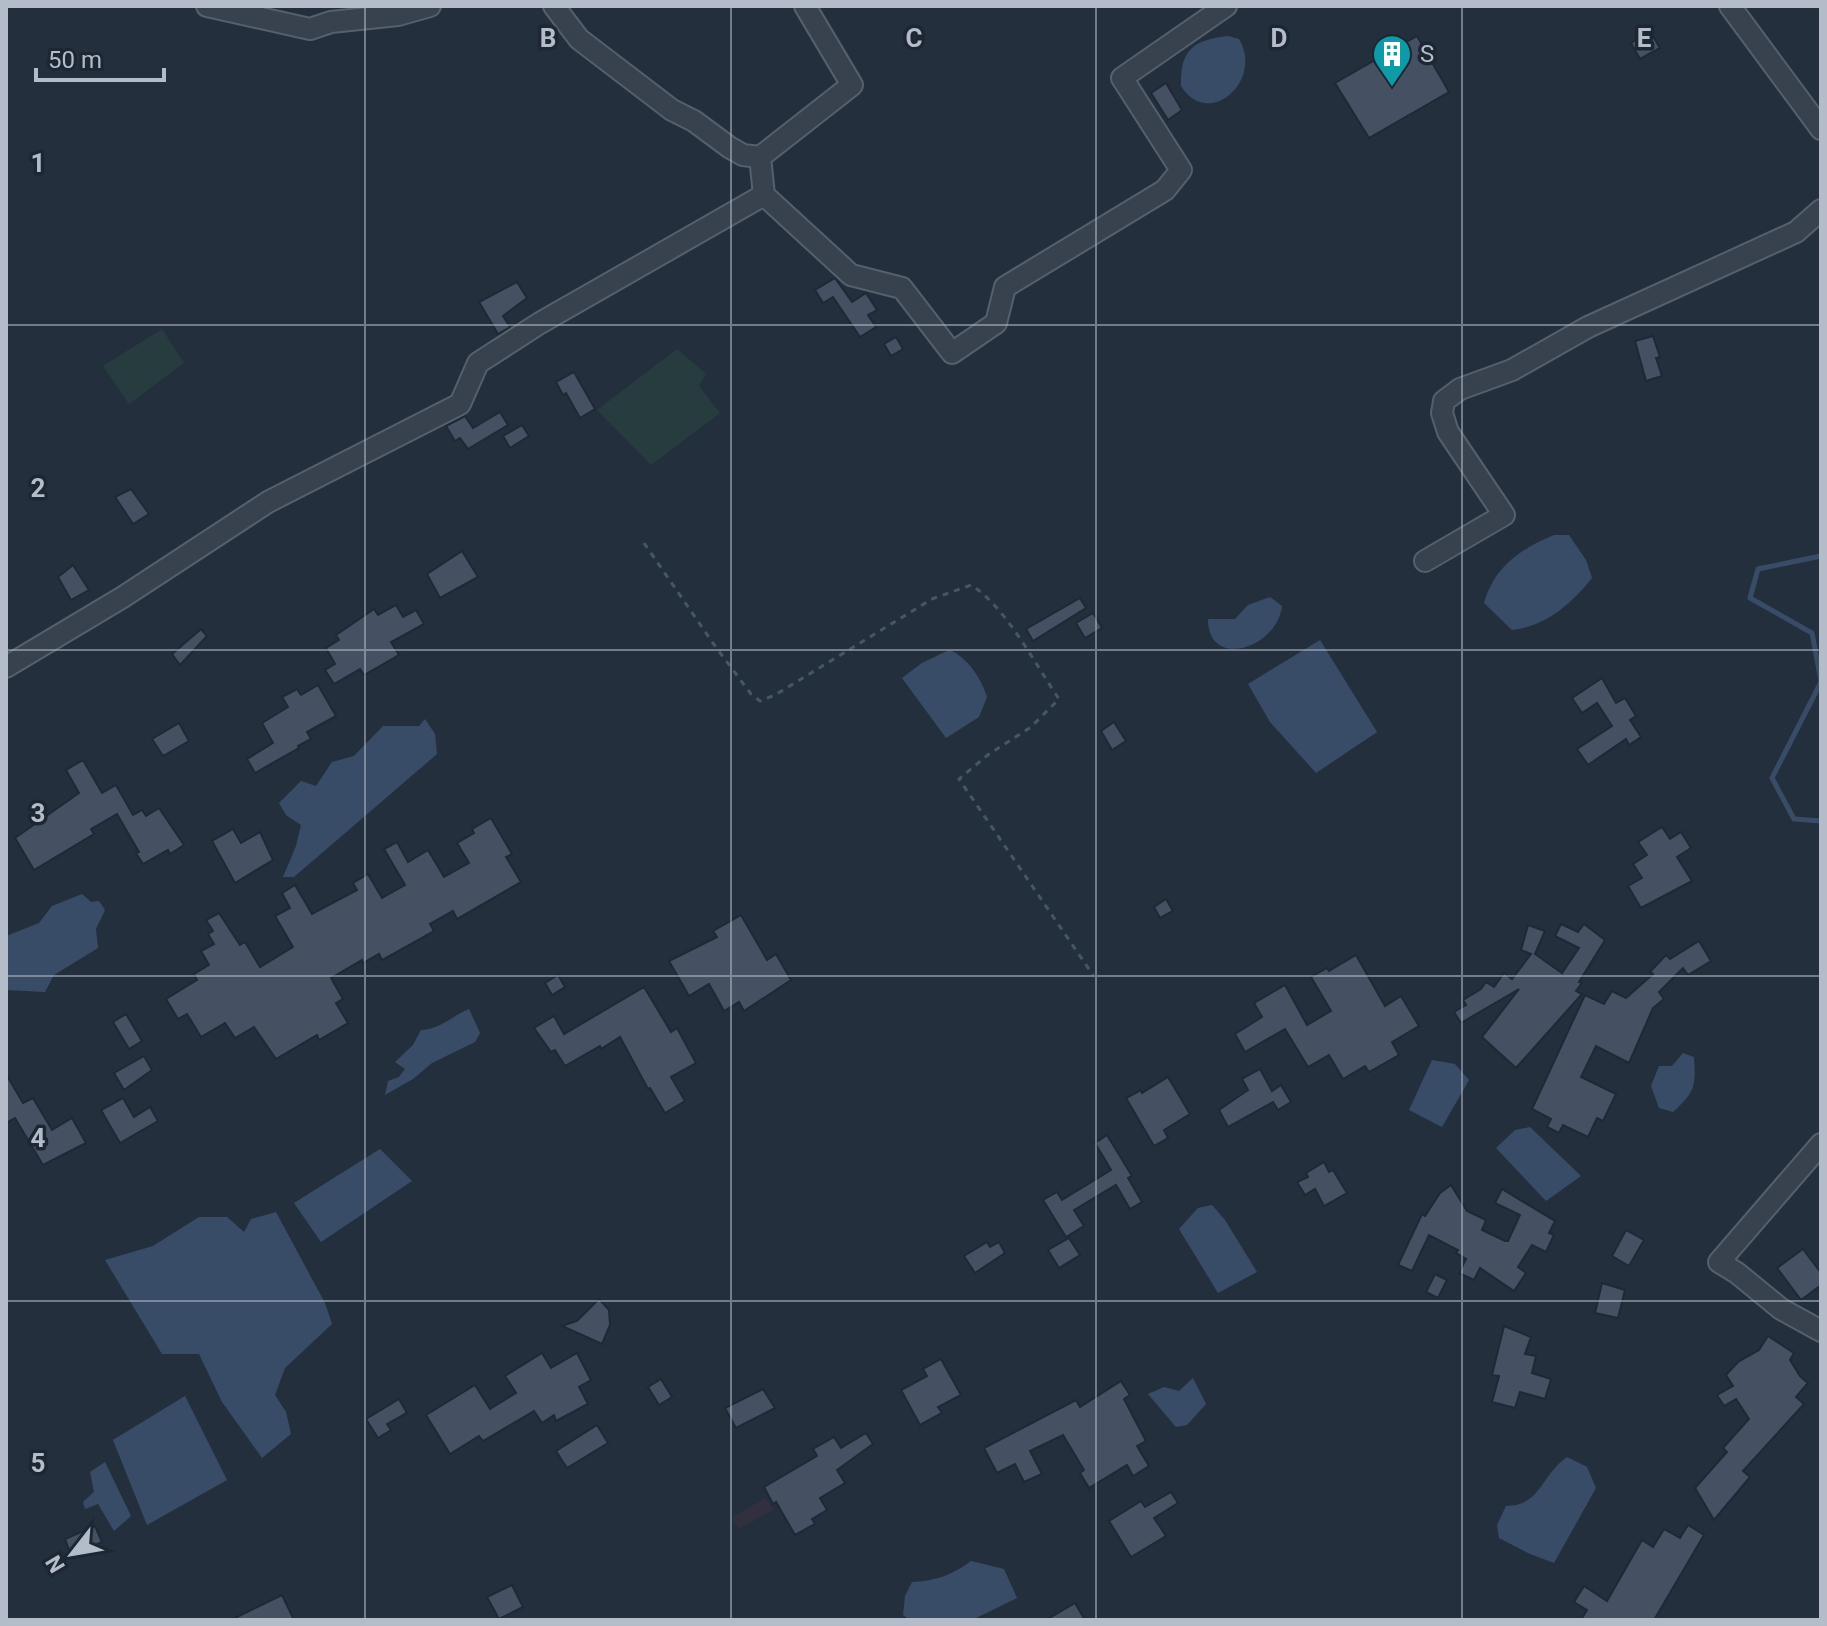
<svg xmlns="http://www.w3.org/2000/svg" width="1827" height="1626" viewBox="0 0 1827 1626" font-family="Roboto,sans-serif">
<rect width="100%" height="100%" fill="#242f3e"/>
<polygon fill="#32303f" points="766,1498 773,1510 739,1529 732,1517"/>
<g fill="#263c3f">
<polygon points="162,329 184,363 129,404 103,366"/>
<polygon points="677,349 706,374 699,386 720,413 651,465 597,410"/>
</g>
<g fill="#394c67">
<path d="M1228,36L1239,39C1264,81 1208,130 1181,86C1180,50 1193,40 1228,36Z"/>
<path d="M1554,535H1569L1586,560L1592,578C1571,604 1546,626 1512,630L1484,603C1494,567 1520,549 1554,535Z"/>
<path d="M1270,597L1282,606C1277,649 1208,670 1208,619H1235L1248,605Z"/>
<polygon points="1320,640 1377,732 1316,773 1270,722 1248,684"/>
<path d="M949,650C968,657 981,679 987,697L979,717L946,738L902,678L922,663Z"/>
<polygon points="425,719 435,734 437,754 294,877 283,877 296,846 301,825 286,815 279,803 301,781 316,786 332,762 354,756 383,726 419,726"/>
<polygon points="82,894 91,902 99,901 105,910 96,929 98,948 54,975 45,992 6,990 6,936 39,923 52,906"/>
<path d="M469,1009L480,1033L475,1042L432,1063L413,1079L385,1095L388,1081L399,1077L405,1069L395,1062L413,1045L421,1030C441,1029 450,1017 469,1009Z"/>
<path d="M1683,1053L1694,1057C1696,1086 1695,1092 1673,1112L1659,1108L1651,1086L1659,1066H1672Z"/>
<polygon points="1432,1060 1455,1064 1469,1080 1442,1127 1409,1110"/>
<polygon points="1530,1127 1581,1176 1546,1201 1496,1148 1515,1130"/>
<polygon points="380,1149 412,1181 321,1242 294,1203"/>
<polygon points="1212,1205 1225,1220 1257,1272 1218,1293 1179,1229 1198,1208"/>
<polygon points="276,1212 325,1303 332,1324 285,1368 275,1395 286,1412 291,1434 262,1458 222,1402 199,1354 162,1354 105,1260 153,1246 199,1217 227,1217 244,1232 251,1219"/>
<polygon points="1193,1378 1206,1404 1187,1425 1176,1427 1148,1394 1164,1387 1179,1391"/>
<polygon points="185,1396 227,1480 147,1525 113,1440"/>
<path d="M1567,1457L1587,1467L1596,1488L1554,1563L1530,1554L1499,1538L1497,1525L1506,1506C1541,1506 1540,1476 1567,1457Z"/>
<polygon points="105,1462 131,1516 114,1531 98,1504 85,1509 83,1502 94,1492 90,1472"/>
<path d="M971,1561L1004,1569L1017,1598L972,1620H910L903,1615L905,1596L912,1582C936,1581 952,1575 971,1561Z"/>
</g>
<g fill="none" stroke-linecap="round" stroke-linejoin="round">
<g stroke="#394c67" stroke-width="5">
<polyline points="1821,556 1758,569 1750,598 1812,633 1821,681"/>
<polyline points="1821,682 1772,778 1794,819 1821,821"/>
</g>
</g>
<g fill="#455162" stroke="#1f2835" stroke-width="2">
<polygon points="1650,31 1660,48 1640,59 1631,43"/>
<polygon points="1417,36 1449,92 1369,138 1335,83"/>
<polygon points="1166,83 1182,110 1168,120 1151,93"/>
<polygon points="835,278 852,302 866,293 877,310 868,315 876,327 860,337 833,297 823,303 815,290"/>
<polygon points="517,282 527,298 503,316 510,327 498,334 479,302"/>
<polygon points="1653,336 1660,357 1656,358 1662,376 1646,381 1635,341"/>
<polygon points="896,337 903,349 891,356 884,344"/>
<polygon points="574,372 595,409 580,418 566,393 563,395 556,382"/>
<polygon points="500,412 508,425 468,449 460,438 455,441 446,426 465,416 473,428"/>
<polygon points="522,425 529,436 510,448 503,436"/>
<polygon points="131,489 149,514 133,524 115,497"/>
<polygon points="462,551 478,577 440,598 427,574"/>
<polygon points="73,565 89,590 71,600 58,577"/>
<polygon points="1080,598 1086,608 1033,641 1026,629"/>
<polygon points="396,605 403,617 416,610 424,624 391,642 399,655 364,675 360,669 334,684 325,670 335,664 326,648 339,640 336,635 374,609 378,615"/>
<polygon points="1093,613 1102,628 1085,638 1076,623"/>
<polygon points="201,629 207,636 180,665 172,654"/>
<polygon points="1602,678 1616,703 1625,698 1636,716 1630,720 1641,737 1629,745 1626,739 1588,765 1577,749 1612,726 1597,703 1582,713 1572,698"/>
<polygon points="318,685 336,716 307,732 311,739 298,746 299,748 255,773 247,759 273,743 262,723 288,707 282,697 297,689 301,695"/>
<polygon points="1114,722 1126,741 1112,750 1101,731"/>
<polygon points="179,723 189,741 163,756 152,739"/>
<polygon points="83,760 102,793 116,785 133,815 142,810 146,816 159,808 184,845 170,854 168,850 143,864 136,853 139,852 117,814 91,829 94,834 34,870 15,838 79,793 66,770"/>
<polygon points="491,818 512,854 506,857 521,882 457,919 453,911 430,924 434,931 382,960 379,954 363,963 362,960 331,978 343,999 336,1003 348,1023 319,1040 317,1035 276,1059 254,1027 235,1038 225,1023 201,1037 187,1014 178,1019 166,999 197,980 194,974 209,965 201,951 214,944 208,934 213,931 206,920 219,913 240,945 245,942 260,967 293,947 275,916 290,908 282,893 295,885 312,914 357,890 353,883 368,874 382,898 405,885 384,849 397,842 408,862 428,850 444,877 469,863 457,843 474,833 472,829"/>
<polygon points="1662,827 1670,839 1681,832 1691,848 1677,857 1692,881 1641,908 1628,886 1642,878 1633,864 1647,855 1638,842"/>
<polygon points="233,829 241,843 260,832 273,860 235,883 212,841"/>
<polygon points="1166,899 1173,911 1160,918 1154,907"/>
<polygon points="741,915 767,960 776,954 791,980 744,1011 739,1002 724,1011 709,984 689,996 669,961 717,937 713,931"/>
<polygon points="1561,924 1578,932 1584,924 1605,940 1579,982 1582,983 1576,991 1582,994 1516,1068 1482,1037 1519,989 1461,1023 1454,1012 1466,1005 1463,1000 1481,989 1486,982 1494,987 1504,973 1512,979 1531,954 1521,950 1528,925 1545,931 1535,954 1562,973 1579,948 1555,936"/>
<polygon points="1699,941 1711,961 1688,975 1683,968 1659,992 1664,999 1653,1008 1629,1063 1596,1046 1581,1077 1616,1094 1603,1121 1597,1118 1588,1137 1563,1125 1559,1133 1547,1127 1551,1119 1532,1109 1585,995 1604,1004 1612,991 1626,998 1653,974 1650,972 1666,955 1670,959"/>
<polygon points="1356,955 1385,1006 1401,996 1419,1026 1392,1042 1399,1055 1369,1072 1365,1066 1343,1079 1329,1055 1308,1067 1285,1029 1245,1052 1235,1034 1262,1017 1254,1003 1285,985 1307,1025 1331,1011 1311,977 1327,968 1329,971"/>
<polygon points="558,975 565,987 552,995 545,983"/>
<polygon points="644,987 671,1032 677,1028 696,1063 671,1077 685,1101 665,1113 650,1088 648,1089 620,1037 601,1049 600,1046 565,1066 555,1050 551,1052 534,1028 554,1016 564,1034"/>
<polygon points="126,1014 142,1041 129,1049 113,1022"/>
<polygon points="144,1056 152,1070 124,1090 114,1073"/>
<polygon points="1260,1069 1272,1091 1281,1085 1291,1102 1278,1110 1273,1102 1228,1127 1219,1110 1248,1090 1242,1079"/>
<polygon points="6,1074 23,1103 33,1098 52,1130 72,1118 86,1143 43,1165 15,1118 6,1123"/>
<polygon points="1168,1077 1190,1114 1164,1130 1168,1138 1154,1146 1126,1098 1141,1090 1142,1093"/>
<polygon points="123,1098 134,1117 150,1107 158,1121 120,1143 101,1110"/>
<polygon points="1107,1135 1132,1176 1128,1178 1142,1202 1130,1209 1116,1185 1074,1210 1084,1226 1066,1237 1043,1200 1057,1192 1062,1200 1111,1170 1095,1143"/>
<polygon points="1324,1162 1329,1172 1333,1170 1347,1193 1324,1206 1315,1189 1305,1195 1297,1182 1308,1177 1306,1173"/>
<polygon points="1451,1185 1467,1211 1486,1220 1482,1230 1505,1241 1508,1241 1520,1215 1495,1203 1502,1189 1555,1221 1549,1233 1554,1235 1546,1252 1532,1245 1518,1267 1526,1273 1514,1291 1480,1268 1474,1280 1459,1273 1466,1259 1456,1253 1458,1250 1429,1235 1412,1271 1398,1265 1422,1214 1425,1216 1440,1193"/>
<polygon points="1626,1230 1644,1240 1629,1266 1612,1256"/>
<polygon points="1069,1238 1080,1255 1059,1268 1048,1250"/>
<polygon points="987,1242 990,1247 999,1242 1005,1253 975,1273 964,1256"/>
<polygon points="1803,1249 1821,1273 1821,1285 1801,1300 1777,1268"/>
<polygon points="1435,1274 1447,1280 1438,1298 1426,1292"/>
<polygon points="1602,1283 1625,1290 1618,1318 1595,1313"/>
<polygon points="599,1299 609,1310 610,1325 602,1344 562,1326 577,1321"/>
<polygon points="1504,1326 1531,1337 1525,1354 1536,1356 1532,1373 1551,1379 1545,1399 1520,1392 1515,1408 1492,1402 1499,1376 1492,1375"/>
<polygon points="1768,1336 1794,1353 1790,1360 1800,1376 1808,1383 1796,1397 1804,1404 1743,1471 1750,1477 1714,1520 1695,1488 1727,1452 1723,1448 1749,1419 1736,1399 1724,1406 1717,1395 1733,1386 1726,1375 1738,1362 1759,1350"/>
<polygon points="542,1353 551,1368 577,1353 591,1380 579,1387 588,1404 556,1421 554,1415 542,1423 534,1411 483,1441 479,1436 450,1454 426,1415 475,1385 490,1409 516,1393 505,1376"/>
<polygon points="941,1359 961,1395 938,1407 942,1413 920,1425 901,1390 927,1376 923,1369"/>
<polygon points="661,1379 672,1397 659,1405 648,1387"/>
<polygon points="1121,1381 1130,1395 1124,1399 1146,1441 1137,1446 1149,1466 1133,1476 1127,1465 1089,1488 1080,1473 1084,1470 1063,1435 1030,1451 1042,1474 1024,1482 1015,1464 997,1473 984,1448 1076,1400 1080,1407"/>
<polygon points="763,1389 775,1408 736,1428 725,1408"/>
<polygon points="399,1399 407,1413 387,1424 391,1430 378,1438 366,1419"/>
<polygon points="597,1425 608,1443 567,1468 556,1451"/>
<polygon points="866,1433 873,1444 837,1470 845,1483 820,1498 827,1510 812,1519 815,1524 795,1535 776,1502 773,1504 764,1487 817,1456 813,1449 834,1437 841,1448"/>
<polygon points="1171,1492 1178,1503 1154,1518 1166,1536 1131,1557 1109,1521 1141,1501 1145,1507"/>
<polygon points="1688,1525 1704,1535 1654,1620 1581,1620 1587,1610 1574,1602 1584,1586 1607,1601 1642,1540 1653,1547 1664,1529 1680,1538"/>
<polygon points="95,1526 102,1542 71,1555 65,1539"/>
<polygon points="512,1585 523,1607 499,1619 487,1597"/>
<polygon points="282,1595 294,1620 231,1620"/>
<polygon points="1075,1603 1085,1620 1046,1620"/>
</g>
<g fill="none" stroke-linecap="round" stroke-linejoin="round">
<g stroke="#565f6c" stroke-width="24">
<g id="minor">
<polyline points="207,6 310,29 331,22 398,15 430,6"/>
<polyline points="554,6 579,39 672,110 694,121 729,147 743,155 760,157"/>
<polyline points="805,6 852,85 760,157 764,195 851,275 902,288 952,353 996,323 1005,287 1165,190 1181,170 1122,78 1226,6"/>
<polyline points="1730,6 1821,129"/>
<polyline points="1425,561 1504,515 1448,432 1442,413 1444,401 1460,389 1512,370 1588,327 1796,232 1821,210"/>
<polyline points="6,667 123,597 268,502 460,404 478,363 540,323 764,195"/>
<polyline points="1821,1144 1719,1262 1737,1273 1781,1309 1821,1331"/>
</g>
</g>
<path stroke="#44595c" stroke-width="3" stroke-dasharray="6 6" stroke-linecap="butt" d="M644,543L715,646L751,694L760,701L775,695L932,599L971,585C1006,607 1035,664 1059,699L1031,727L989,754L959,779L1093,975"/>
<use href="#minor" stroke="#38414e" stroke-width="20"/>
</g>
<path fill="none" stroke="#b4bcc9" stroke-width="2" stroke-opacity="0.55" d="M365,6V1620M731,6V1620M1096,6V1620M1462,6V1620M6,325H1821M6,650H1821M6,976H1821M6,1301H1821"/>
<defs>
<g id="building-pin" transform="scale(2)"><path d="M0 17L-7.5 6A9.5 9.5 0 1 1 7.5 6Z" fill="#0f9aa8" stroke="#1d2633"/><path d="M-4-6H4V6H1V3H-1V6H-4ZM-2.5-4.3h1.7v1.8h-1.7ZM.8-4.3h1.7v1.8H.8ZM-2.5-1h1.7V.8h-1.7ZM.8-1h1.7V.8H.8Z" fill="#fff"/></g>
</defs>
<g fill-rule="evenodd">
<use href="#building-pin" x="1392" y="54"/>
</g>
<g text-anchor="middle" stroke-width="7" stroke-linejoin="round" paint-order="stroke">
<g font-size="24" fill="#b4bcc9" stroke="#1d2633" text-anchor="start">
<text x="1420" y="62">S</text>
</g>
</g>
<g font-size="26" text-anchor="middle" font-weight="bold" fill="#b4bcc9" stroke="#1d2633" stroke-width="7" stroke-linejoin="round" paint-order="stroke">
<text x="548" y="47">B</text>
<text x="914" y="47">C</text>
<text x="1279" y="47">D</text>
<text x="1644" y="47">E</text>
<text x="38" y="172">1</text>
<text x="38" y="497">2</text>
<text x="38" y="822">3</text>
<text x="38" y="1147">4</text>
<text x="38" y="1472">5</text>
</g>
<rect width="1827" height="1626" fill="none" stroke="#b4bcc9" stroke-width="16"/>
<g transform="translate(72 1554) rotate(239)" stroke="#1d2633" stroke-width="6" paint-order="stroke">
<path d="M0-6L14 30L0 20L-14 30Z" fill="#b4bcc9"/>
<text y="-12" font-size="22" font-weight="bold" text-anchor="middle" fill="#b4bcc9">N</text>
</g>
<path d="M36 68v12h128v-12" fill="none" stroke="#b4bcc9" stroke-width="4"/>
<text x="48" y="68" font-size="24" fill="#b4bcc9" stroke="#1d2633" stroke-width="6" paint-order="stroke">50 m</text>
</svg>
